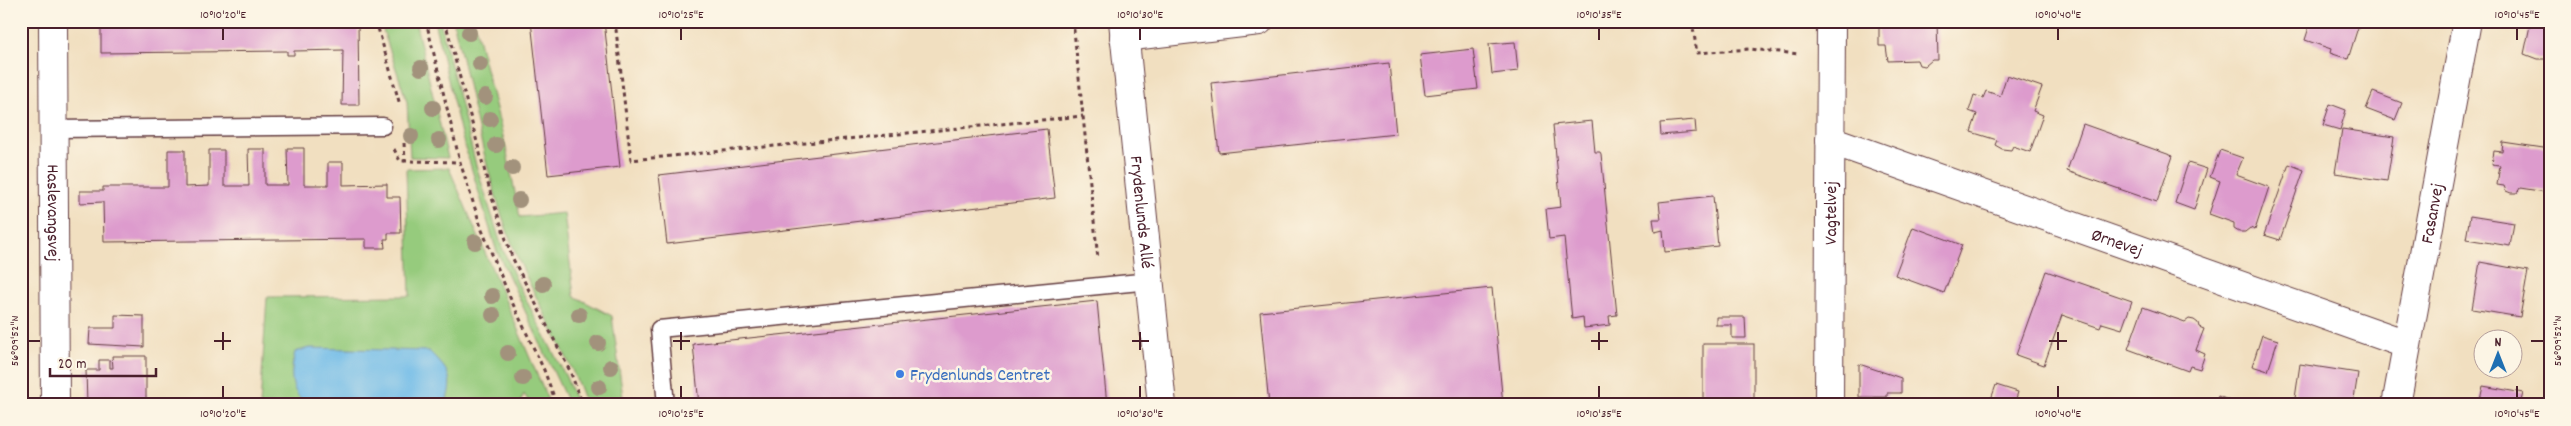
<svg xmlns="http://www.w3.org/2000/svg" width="2571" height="426" viewBox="0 0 2571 426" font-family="Dekko,sans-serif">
<rect width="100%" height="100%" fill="#fcf5e5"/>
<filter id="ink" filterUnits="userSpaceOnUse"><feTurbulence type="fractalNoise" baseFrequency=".02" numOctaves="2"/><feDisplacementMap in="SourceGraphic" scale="10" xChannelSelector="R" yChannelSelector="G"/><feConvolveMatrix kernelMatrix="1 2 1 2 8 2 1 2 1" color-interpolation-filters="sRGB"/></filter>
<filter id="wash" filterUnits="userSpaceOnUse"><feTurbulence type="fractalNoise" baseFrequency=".0096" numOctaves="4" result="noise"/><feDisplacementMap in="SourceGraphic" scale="20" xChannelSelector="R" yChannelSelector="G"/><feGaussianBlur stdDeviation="1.12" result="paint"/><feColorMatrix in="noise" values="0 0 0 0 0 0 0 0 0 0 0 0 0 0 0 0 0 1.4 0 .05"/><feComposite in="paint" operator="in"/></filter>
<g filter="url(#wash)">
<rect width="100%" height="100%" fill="#f1dfc0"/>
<g fill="#96cb7d" stroke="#707554">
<polygon points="380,21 415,21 448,158 410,157 407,102"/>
<polygon points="434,21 440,21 476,165 502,247 518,284 566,377 577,405 569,405 496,249 461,134"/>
<path d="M453,21H474L506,148L520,217L564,213L574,296L612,316L624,405H586C568,353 539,307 517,256C487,186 472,96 453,21Z"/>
<polygon points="449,168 550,405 531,405 524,394 519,405 260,405 267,297 410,296 406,169"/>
</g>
<path fill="#6fbbe8" stroke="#5c6d8a" d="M309,348L429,351C449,371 455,377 445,405H311C288,395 290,373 295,352Z"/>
<g id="blocks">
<g fill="#dd9bcd">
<polygon points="101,21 358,21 359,105 342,105 343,50 294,51 294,55 287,55 287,51 101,53"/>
<polygon points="531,21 604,21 620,167 548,175"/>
<polygon points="1879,21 1937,21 1938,60 1932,60 1925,66 1919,65 1917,60 1888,61 1886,46 1879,46"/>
<polygon points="2311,21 2360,21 2348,59 2330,53 2331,49 2305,40"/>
<polygon points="2531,21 2550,21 2550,59 2537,59 2524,54"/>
<polygon points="1515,42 1518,71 1492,74 1489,44"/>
<polygon points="1473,49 1478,89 1425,95 1420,55"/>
<polygon points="1389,63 1396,134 1219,153 1211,83"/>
<polygon points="2007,75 2042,87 2033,111 2043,115 2030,152 2013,146 2011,150 2002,149 1995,145 1997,140 1971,132 1977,114 1969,111 1974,95 1983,98 1986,91 2000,96"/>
<polygon points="2373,92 2402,103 2395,120 2366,109"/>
<polygon points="2330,104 2346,110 2340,130 2323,125"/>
<polygon points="1695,120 1696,132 1661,135 1660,123"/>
<polygon points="1592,121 1595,152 1600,152 1601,154 1617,315 1609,316 1610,325 1584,328 1583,317 1572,319 1564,237 1549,239 1546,209 1561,207 1553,125"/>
<polygon points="2083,124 2173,156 2157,202 2067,171"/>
<polygon points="1047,129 1055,198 667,244 659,175"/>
<polygon points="2342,129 2394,137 2387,181 2335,173"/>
<polygon points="2503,142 2550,149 2546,192 2520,188 2517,193 2511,193 2506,191 2504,186 2497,185 2500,165 2492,164 2494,151 2502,152"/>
<polygon points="287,148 304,148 304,185 328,185 328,162 343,162 343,185 387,184 387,197 400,197 401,233 388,233 388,239 384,239 385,248 366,248 366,239 104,242 103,202 80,203 80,191 103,191 103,187 168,187 168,150 185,150 185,187 209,186 209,150 224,150 224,186 249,186 248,149 265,149 265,185 288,185"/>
<polygon points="2220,150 2243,158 2236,175 2269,187 2255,230 2250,228 2245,232 2239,232 2234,229 2234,223 2209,214 2220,181 2210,177"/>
<polygon points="2188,163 2207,169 2194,210 2175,203"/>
<polygon points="2289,164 2304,170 2280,240 2264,235"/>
<polygon points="1713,196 1718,246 1665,252 1663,230 1655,232 1653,219 1661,219 1659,202"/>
<polygon points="2470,216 2514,223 2510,246 2466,239"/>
<polygon points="1913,227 1962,245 1944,293 1895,275"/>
<polygon points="2480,262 2528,271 2520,317 2472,309"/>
<polygon points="2046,271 2132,301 2122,329 2102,323 2100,328 2062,315 2044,365 2016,355"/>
<polygon points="1492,288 1503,405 1269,405 1260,312"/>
<polygon points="1097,301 1107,405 699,405 693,344"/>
<polygon points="2143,307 2185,322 2189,319 2194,320 2198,323 2199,327 2204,329 2196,350 2205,354 2200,369 2190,366 2188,371 2128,349"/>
<polygon points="115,315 144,316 144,347 89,344 90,328 115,328"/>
<polygon points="1716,317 1745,317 1746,338 1732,338 1732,325 1716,325"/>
<polygon points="2262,335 2278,340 2268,371 2252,366"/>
<rect x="1703" y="344" width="51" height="61"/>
<polygon points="112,356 146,356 146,405 87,405 86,370 99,370 99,360 110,360 110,368 113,368"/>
<polygon points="1859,364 1901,378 1901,393 1887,393 1887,397 1859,397"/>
<polygon points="2300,364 2358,373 2353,405 2294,405"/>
<polygon points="1996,385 2018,392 2014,405 1990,402"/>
<polygon points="2483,386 2523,393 2520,405 2479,405"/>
<polygon points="2218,396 2231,401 2230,405 2215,405"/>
</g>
</g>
</g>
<g filter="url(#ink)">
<use href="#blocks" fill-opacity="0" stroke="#633c41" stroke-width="1"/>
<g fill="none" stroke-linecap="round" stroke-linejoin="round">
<g stroke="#633c41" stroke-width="19">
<g id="service">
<polyline points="55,129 383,126"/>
<polyline points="666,405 659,329 1150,281"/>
</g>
</g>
<g stroke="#633c41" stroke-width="30">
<g id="minor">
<path id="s1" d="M53,21L55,405"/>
<path id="s2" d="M1123,21L1162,405"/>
<polyline points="1124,37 1259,21"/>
<path id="s3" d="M1830,140L2406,344"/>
<path id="s4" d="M1829,405L1831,21"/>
<path id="s5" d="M2396,405L2467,21"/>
</g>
</g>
<g stroke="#633c41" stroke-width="3" stroke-dasharray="4 4" stroke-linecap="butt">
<polyline points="376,21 400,105"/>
<polyline points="426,21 460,162 482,230 511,300 544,370 557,405"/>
<polyline points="445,21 491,195 512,257 570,371 583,405"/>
<polyline points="615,21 631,160 1083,116"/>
<polyline points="1073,21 1098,259"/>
<polyline points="1692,21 1697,53 1750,49 1799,54"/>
<polyline points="404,143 405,161 460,162"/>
<polyline points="394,149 400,161 405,161"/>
</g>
<use href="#service" stroke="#fff" stroke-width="16"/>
<use href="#minor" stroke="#fff" stroke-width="28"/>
</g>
<g fill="#a2927c">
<circle cx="469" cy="33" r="8"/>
<circle cx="480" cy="64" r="8"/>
<circle cx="421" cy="68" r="8"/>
<circle cx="485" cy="97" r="8"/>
<circle cx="433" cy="108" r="8"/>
<circle cx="490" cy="119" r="8"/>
<circle cx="411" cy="136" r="8"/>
<circle cx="439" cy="140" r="8"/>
<circle cx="496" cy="145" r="8"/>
<circle cx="512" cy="168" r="8"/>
<circle cx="519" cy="200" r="8"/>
<circle cx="475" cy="242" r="8"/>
<circle cx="543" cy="284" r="8"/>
<circle cx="492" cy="296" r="8"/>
<circle cx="493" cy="315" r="8"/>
<circle cx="579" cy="315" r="8"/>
<circle cx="598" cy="343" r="8"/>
<circle cx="508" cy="353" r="8"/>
<circle cx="611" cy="367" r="8"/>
<circle cx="523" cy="378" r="8"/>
<circle cx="599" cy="387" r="8"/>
</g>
</g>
<path fill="none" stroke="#4a1f2b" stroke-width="2" d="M223,28V40M681,28V40M1140,28V40M1599,28V40M2058,28V40M2517,28V40M223,332V350M681,332V350M1140,332V350M1599,332V350M2058,332V350M28,341H40M214,341H231M673,341H690M1132,341H1149M1591,341H1608M2049,341H2067M2531,341H2544M223,386V398M681,386V398M1140,386V398M1599,386V398M2058,386V398M2517,386V398"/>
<circle fill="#3f7fe0" stroke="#fcf5e5" stroke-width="2" cx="900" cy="374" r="5"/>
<g text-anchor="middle" stroke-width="5" stroke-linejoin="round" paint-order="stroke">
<g font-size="18" fill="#4a1f2b" stroke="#fcf5e5">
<text dy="6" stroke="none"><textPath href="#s1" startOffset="192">Haslevangsvej</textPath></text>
<text dy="6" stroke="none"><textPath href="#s2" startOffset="192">Frydenlunds Allé</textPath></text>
<text dy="6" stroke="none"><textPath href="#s4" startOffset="192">Vagtelvej</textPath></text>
<text dy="6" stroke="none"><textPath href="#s5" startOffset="195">Fasanvej</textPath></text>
<text dy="6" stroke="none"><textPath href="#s3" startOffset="305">Ørnevej</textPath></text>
</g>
<g font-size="18" fill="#366cbe" stroke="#fcf5e5" text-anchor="start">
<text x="910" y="380">Frydenlunds Centret</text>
</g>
</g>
<rect width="2571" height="426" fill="none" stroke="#fcf5e5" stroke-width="55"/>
<g transform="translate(2498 354)"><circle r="24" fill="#fcf5e5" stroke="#b59f9b"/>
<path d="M0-4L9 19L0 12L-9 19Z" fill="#1f6fb2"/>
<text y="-8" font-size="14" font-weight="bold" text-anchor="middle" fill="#4a1f2b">N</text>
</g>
<path d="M50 368v8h106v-8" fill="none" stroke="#4a1f2b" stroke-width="2.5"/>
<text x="58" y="368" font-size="15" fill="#4a1f2b" stroke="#fcf5e5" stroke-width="4" paint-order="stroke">20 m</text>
<rect x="28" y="28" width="2516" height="370" fill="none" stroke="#4a1f2b" stroke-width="2"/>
<g font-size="12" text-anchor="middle" fill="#4a1f2b">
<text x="223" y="18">10°10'20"E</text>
<text x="681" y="18">10°10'25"E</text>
<text x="1140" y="18">10°10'30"E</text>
<text x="1599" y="18">10°10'35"E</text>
<text x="2058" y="18">10°10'40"E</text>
<text x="2517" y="18">10°10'45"E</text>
<text transform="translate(14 341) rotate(-90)" y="4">56°09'52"N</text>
<text transform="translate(2557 341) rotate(-90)" y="4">56°09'52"N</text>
<text x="223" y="417">10°10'20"E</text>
<text x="681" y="417">10°10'25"E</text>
<text x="1140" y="417">10°10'30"E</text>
<text x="1599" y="417">10°10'35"E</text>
<text x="2058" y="417">10°10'40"E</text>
<text x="2517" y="417">10°10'45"E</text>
</g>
</svg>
